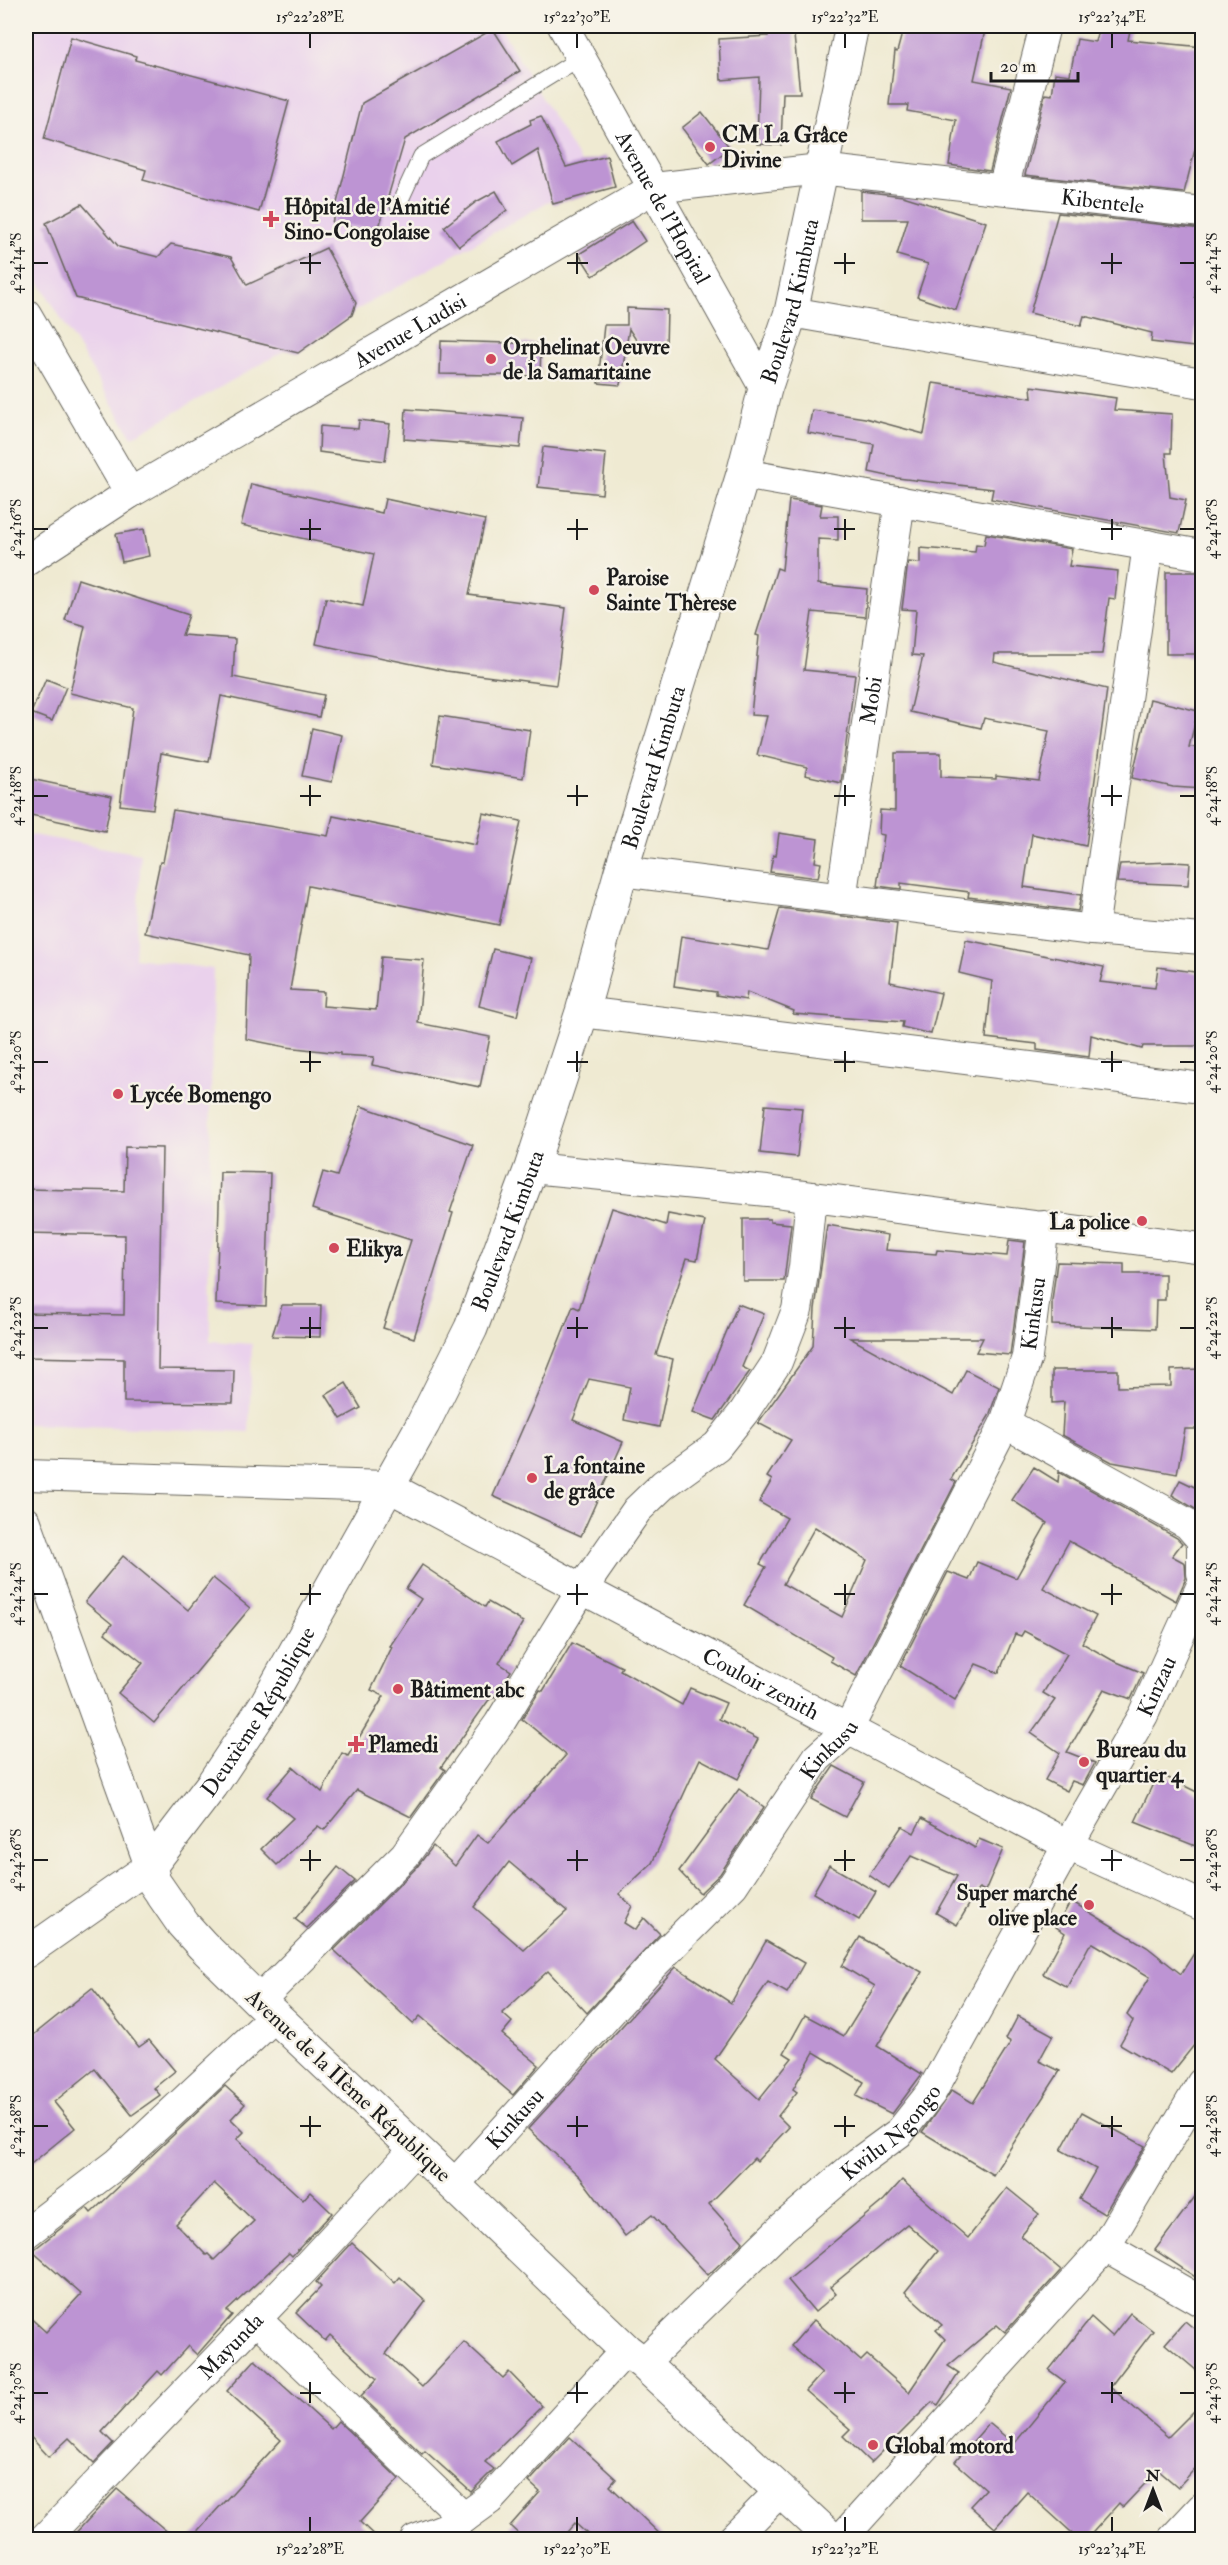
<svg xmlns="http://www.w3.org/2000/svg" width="1228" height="2565" viewBox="0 0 1228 2565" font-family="'IM FELL Double Pica',serif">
<rect width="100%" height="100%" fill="#f7f3e8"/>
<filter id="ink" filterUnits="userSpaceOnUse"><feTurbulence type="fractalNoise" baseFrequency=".0167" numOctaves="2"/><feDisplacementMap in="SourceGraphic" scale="12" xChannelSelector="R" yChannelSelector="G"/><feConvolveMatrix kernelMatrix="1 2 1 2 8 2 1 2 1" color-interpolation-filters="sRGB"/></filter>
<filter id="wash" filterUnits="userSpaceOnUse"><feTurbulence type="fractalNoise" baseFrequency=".008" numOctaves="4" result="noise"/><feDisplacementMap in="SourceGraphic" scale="24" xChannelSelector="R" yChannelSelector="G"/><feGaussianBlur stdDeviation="1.35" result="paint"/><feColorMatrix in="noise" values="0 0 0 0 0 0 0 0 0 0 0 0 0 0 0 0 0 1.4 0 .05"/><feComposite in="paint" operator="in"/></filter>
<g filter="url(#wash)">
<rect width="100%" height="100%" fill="#efead2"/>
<g fill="#ead1ec">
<polygon points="26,26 499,26 590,178 132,437 26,260"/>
<polygon points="26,834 141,854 135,958 213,969 209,1219 210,1341 252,1344 249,1432 26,1424"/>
</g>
<g id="blocks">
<g fill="#bd94d3" fill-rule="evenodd">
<polygon points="767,26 793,26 800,93 783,93 781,145 757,144 759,77 721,80 719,39 768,36"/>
<polygon points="904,26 986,26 974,80 1011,87 990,171 949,165 956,120 907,111 908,105 889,105 895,51 897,52"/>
<polygon points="1099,26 1131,26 1128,40 1203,47 1203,118 1184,193 1025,175 1045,94 1052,95 1055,73 1070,75 1077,39 1095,42"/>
<polygon points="493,29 520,71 405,139 378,231 332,223 362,103"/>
<polygon points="71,37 136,56 135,60 289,101 259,212 143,180 146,170 44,139"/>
<polygon points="702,112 730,148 709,164 682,128"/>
<polygon points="541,116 566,167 607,156 615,187 553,204 538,150 512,166 498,141 531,124 530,120"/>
<polygon points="496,191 507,210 459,246 444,227 476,202"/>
<polygon points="861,191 903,196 986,222 956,310 917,297 928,264 897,255 908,219 861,219"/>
<polygon points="82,204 119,247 158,257 171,244 231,257 247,285 326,248 356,303 352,315 298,353 76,298 46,223"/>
<polygon points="1058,213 1202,229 1195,297 1200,297 1194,347 1151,342 1152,333 1084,316 1081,326 1030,313"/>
<polygon points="632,221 645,241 593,276 579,254"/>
<polygon points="627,308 667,310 666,347 640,346 629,329 620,385 598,383 604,325 627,325"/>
<polygon points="441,341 541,344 540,376 440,374"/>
<polygon points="933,383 1032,398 1031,386 1116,398 1114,410 1172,414 1171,453 1166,453 1170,497 1186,500 1179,533 991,499 993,489 897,478 869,472 874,444 808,433 812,410 865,418 924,434"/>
<polygon points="406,409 523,418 520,448 404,439"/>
<polygon points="359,420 390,424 385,461 319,452 320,426 358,429"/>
<polygon points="543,447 606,454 602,494 538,487"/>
<polygon points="251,484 382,513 385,499 485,520 469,595 566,608 556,685 446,671 316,644 326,598 363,606 374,554 241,525"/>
<polygon points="789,500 822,505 820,516 838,516 838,540 818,539 818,584 867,589 865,617 812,612 804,670 855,675 841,783 805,775 807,767 757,755 767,716 751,715 759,636 756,635 777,568 782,570"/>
<polygon points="144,529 149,556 122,562 116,534"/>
<polygon points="986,534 1072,549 1069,566 1118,571 1115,599 1109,598 1102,654 995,654 994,662 1107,689 1086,846 1032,834 1024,887 1081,895 1078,911 968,897 969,892 901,883 901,889 877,886 884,835 879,834 880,810 895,811 895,753 941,753 941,777 996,779 996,776 1039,781 1049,731 984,718 981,728 910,712 923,656 912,655 916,610 902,609 908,562 920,563 920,548 975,552 976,544 984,545"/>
<rect x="1166" y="572" width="35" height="82"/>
<polygon points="78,579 189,615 182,635 235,639 233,677 324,695 319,717 221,696 209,762 161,753 153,809 120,805 133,708 70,693 85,626 65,620"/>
<polygon points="46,679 66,687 52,721 31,713"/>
<polygon points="1150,699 1198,711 1189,747 1203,748 1203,789 1173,787 1132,778"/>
<polygon points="440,716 530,730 523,778 433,764"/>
<polygon points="312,728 342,735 332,782 302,776"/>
<polygon points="26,778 112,796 105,831 26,814"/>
<polygon points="173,810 328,836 333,816 476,845 483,813 521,821 499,925 308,886 290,990 324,992 323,1006 376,1010 381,957 424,960 418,1023 490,1037 480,1087 372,1065 374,1057 340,1055 340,1053 286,1047 246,1039 249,955 145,933 160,862 163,862"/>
<polygon points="779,833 818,839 815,862 821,863 818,878 770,872 773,855 776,856"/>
<polygon points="1172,862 1190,863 1188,885 1117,882 1120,864"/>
<polygon points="780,908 897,923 890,982 941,993 931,1034 902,1027 903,1022 793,1014 794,1011 747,992 746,1000 716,995 716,992 674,986 681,936 768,950"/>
<polygon points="966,940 1104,967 1100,982 1155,988 1158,967 1202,973 1202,1046 1143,1046 1142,1049 1091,1035 1089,1057 1037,1050 1037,1044 986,1038 992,981 959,973"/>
<polygon points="493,949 531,958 517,1016 479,1006"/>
<polygon points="765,1105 802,1108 797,1157 760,1153"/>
<polygon points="361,1106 473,1145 450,1212 453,1213 414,1338 383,1328 411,1240 312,1209 323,1172 337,1176"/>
<polygon points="125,1147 162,1148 158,1369 234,1370 233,1403 124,1402 124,1359 26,1357 26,1313 124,1315 125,1235 26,1233 26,1189 124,1191"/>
<polygon points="220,1172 270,1173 266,1306 216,1304"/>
<polygon points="612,1208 666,1225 668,1214 705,1221 697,1260 687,1258 656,1355 673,1359 659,1427 624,1420 630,1387 589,1379 573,1420 623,1442 581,1536 493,1496 539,1391 573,1306 579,1309"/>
<polygon points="743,1219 770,1219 770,1222 791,1224 784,1281 743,1281"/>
<path d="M827,1225L888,1235L886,1250L936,1254L937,1250L1007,1256L1009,1240L1025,1242L1010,1355L976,1352L983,1338H850L953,1395L966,1370L999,1387L989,1416L951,1479L956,1482L856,1676L830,1661L832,1657L744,1605L766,1567L760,1564L787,1518L759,1502L772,1480L767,1477L791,1440L758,1423L813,1346L815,1309ZM815,1527L867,1560L842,1617L783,1584Z"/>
<polygon points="1057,1262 1124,1264 1124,1274 1165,1274 1165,1300 1156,1300 1155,1329 1052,1325 1052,1301"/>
<polygon points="738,1304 764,1314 742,1367 750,1371 715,1420 693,1412"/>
<polygon points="282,1305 321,1305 320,1337 272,1336"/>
<polygon points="1203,1369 1203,1429 1185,1429 1177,1474 1112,1462 1062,1435 1064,1402 1052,1403 1052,1370 1118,1370 1118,1387 1171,1386 1171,1370"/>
<polygon points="346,1383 361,1408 341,1419 326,1395"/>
<polygon points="1034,1467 1058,1482 1059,1472 1177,1538 1182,1543 1172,1556 1185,1563 1186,1578 1176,1601 1069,1541 1043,1588 1096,1616 1082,1643 1112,1660 1143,1673 1131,1699 1104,1689 1067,1752 1095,1763 1083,1785 1072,1781 1067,1791 1045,1780 1060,1753 1031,1733 1055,1700 1043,1693 1067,1654 1024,1631 1021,1636 1015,1634 999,1673 976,1664 955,1700 900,1666 948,1572 969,1580 977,1562 1016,1578 1047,1523 1012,1500"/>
<polygon points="1180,1480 1203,1491 1203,1507 1200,1512 1172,1495"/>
<polygon points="123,1556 188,1610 213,1578 250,1608 154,1723 118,1693 143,1663 105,1633 112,1624 85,1602"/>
<polygon points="422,1565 485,1607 488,1602 523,1622 499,1663 511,1671 495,1697 494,1696 488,1701 441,1767 445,1770 411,1817 357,1790 324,1830 318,1826 277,1865 261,1849 293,1818 267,1797 293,1767 322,1792 342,1753 348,1756 384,1696 371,1690 392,1647 390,1646 421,1599 406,1589"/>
<path d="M572,1643L622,1667L620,1670L682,1705L690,1688L726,1703L719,1719L758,1739L738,1779L700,1759L652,1863L619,1894L632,1906L624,1923L635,1930L644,1918L660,1934L587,2013L548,1971L502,2013L512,2022L502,2034L539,2065L513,2095L420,2016L413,2024L334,1950L417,1867L433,1846L455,1866L477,1835L488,1843L566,1755L522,1719L540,1690L543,1691ZM509,1862L567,1911L524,1950L474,1907Z"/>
<polygon points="834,1766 864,1782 845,1817 811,1799"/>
<polygon points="1158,1773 1203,1795 1203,1849 1135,1822"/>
<polygon points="739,1789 764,1807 720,1874 700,1893 679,1871"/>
<polygon points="922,1818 975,1848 979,1839 1003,1849 985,1891 979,1888 957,1925 936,1913 957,1876 911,1856 889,1889 869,1875 902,1826 914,1833"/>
<polygon points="829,1865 876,1892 859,1920 813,1893"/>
<polygon points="338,1867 355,1881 307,1928 295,1919"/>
<polygon points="1071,1901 1147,1947 1181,1974 1203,1939 1203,2034 1171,2074 1120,2044 1133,2021 1127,2015 1150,1977 1093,1943 1089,1946 1067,1987 1043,1974 1065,1933 1056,1927"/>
<polygon points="860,1937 922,1972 877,2046 922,2074 892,2114 856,2096 864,2082 814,2052 793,2089 797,2092 778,2116 789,2127 757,2161 754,2158 709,2204 743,2242 708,2275 652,2215 625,2236 580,2177 528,2129 676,1967 731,2003 766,1941 804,1963 787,1993 768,1982 715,2059 759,2099 792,2058 784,2053 805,2015 844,2036 875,1986 842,1966"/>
<polygon points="92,1988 139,2047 149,2040 175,2071 154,2088 160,2095 132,2115 95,2069 54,2102 75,2128 26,2168 26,2041"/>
<polygon points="1018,2016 1053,2035 1039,2061 1060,2071 993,2175 922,2132 952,2090 973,2103 1011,2042 1006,2039"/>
<path d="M225,2086L245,2104L231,2119L244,2132L237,2139L303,2200L310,2192L332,2213L292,2256L289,2253L227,2311L232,2315L197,2355L188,2346L162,2375L158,2371L102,2432L113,2443L94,2463L69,2438L49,2457L26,2432V2314L46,2332L81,2294L32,2251L87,2208L91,2213ZM214,2183L254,2221L214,2260L208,2254L206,2255L176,2224Z"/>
<polygon points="1082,2112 1145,2146 1104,2214 1079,2199 1096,2169 1061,2150"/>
<polygon points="902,2180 968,2238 1007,2188 1039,2214 1021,2236 1061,2270 1005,2332 997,2325 948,2366 959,2373 938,2405 932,2402 871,2463 843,2436 850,2429 806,2391 822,2373 791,2346 814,2320 861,2361 867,2355 909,2392 945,2339 936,2330 942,2325 905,2292 938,2251 907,2224 830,2287 836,2294 815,2312 788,2280 884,2200"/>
<polygon points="1203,2186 1203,2282 1155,2250"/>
<polygon points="352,2243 395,2283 400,2277 426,2301 386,2354 422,2387 464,2342 503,2378 509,2372 542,2406 485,2462 494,2469 471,2492 425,2451 422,2454 361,2396 377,2379 330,2335 325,2341 296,2313 321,2287 316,2282"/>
<polygon points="1130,2313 1153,2331 1110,2387 1168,2437 1203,2402 1203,2460 1178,2487 1158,2470 1123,2507 1119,2503 1086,2540 1080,2540 1027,2492 995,2528 970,2506 986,2489 955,2462 989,2423 1014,2444 1065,2382 1049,2370 1091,2317 1112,2336"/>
<polygon points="1185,2321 1203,2336 1203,2376 1165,2344"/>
<polygon points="255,2360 331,2429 338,2421 399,2479 360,2522 379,2540 189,2540 281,2440 227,2391"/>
<polygon points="570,2437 616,2479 610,2486 666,2540 594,2540 575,2523 560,2540 525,2540 510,2526 540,2492 529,2482"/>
<polygon points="117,2489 177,2540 69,2540"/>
</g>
</g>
</g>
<g filter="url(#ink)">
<use href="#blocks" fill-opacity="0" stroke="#66645c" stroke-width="1.5"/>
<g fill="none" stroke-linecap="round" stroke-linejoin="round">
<g stroke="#66645c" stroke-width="17">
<polyline id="service" points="398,206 421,156 580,58"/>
</g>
<g stroke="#66645c" stroke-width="32">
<g id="minor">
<path id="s1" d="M563,26L765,389"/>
<polyline points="1003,189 1045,26"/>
<polyline points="791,312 1202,383"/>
<polyline points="26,314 130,493"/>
<polyline points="743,474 1202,555"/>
<path id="s2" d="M26,561L130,493L654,188L820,169L1202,212"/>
<polyline points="621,871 1093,930 1202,939"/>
<path id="s3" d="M841,899L900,501"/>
<polyline points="1093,930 1148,545"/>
<polyline points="582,1012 1202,1088"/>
<polyline points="531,1168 767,1191 1202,1248"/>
<polyline points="1005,1423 1188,1524 1202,1540 1202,1573"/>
<path id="s4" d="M26,1475L387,1486L1068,1845L1202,1906"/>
<polyline points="26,1522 150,1866 26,1953"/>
<polyline points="259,2001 405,1855 499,1724 582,1589 637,1510 663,1485 717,1446 744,1412 777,1362 797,1310 804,1267 811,1197"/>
<path id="s5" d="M454,2185L652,1966L733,1885L817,1758L847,1731L1005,1423L1027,1357L1044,1226"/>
<polyline points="26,2233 118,2163 275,2016"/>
<polyline points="1105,2247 1202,2302"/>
<polyline points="256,2319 464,2518"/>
<path id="s6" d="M643,2363L783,2227L859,2162L900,2132L931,2093L1068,1845L1143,1715L1202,1585"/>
<path id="s7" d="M43,2540L306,2267L415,2149"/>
<polyline points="415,2540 454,2525 490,2499 626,2350"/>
<polyline points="732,2540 779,2492"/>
<polyline points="840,2540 1105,2247 1202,2083"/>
<polyline points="1172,2540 1202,2508"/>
</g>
</g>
<g stroke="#66645c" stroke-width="35">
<g id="tertiary">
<path id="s8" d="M833,2540L643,2363L626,2350L454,2185L259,2001L202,1945L183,1924L154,1882L150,1866L212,1785L266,1704L423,1424L471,1328L531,1168L582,1012L621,871L743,474L765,389L791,312L852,26"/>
</g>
</g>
<use href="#service" stroke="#fff" stroke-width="15"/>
<use href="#minor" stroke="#fff" stroke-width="30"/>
<use href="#tertiary" stroke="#fff" stroke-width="33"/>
</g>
</g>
<path fill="none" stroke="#1c1c1c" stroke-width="2" d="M310,33V48M577,33V48M845,33V48M1112,33V48M310,253V274M577,253V274M845,253V274M1112,253V274M33,263H48M300,263H321M567,263H588M834,263H855M1101,263H1122M1180,263H1195M310,519V540M577,519V540M845,519V540M1112,519V540M33,529H48M300,529H321M567,529H588M834,529H855M1101,529H1122M1180,529H1195M310,785V806M577,785V806M845,785V806M1112,785V806M33,796H48M300,796H321M567,796H588M834,796H855M1101,796H1122M1180,796H1195M310,1051V1072M577,1051V1072M845,1051V1072M1112,1051V1072M33,1062H48M300,1062H321M567,1062H588M834,1062H855M1101,1062H1122M1180,1062H1195M310,1317V1338M577,1317V1338M845,1317V1338M1112,1317V1338M33,1328H48M300,1328H321M567,1328H588M834,1328H855M1101,1328H1122M1180,1328H1195M310,1584V1605M577,1584V1605M845,1584V1605M1112,1584V1605M33,1594H48M300,1594H321M567,1594H588M834,1594H855M1101,1594H1122M1180,1594H1195M310,1850V1871M577,1850V1871M845,1850V1871M1112,1850V1871M33,1860H48M300,1860H321M567,1860H588M834,1860H855M1101,1860H1122M1180,1860H1195M310,2116V2137M577,2116V2137M845,2116V2137M1112,2116V2137M33,2126H48M300,2126H321M567,2126H588M834,2126H855M1101,2126H1122M1180,2126H1195M310,2382V2403M577,2382V2403M845,2382V2403M1112,2382V2403M33,2393H48M300,2393H321M567,2393H588M834,2393H855M1101,2393H1122M1180,2393H1195M310,2517V2532M577,2517V2532M845,2517V2532M1112,2517V2532"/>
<g fill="#d1495b" stroke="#f7f3e8" stroke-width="2">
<circle cx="710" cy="147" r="6"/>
<path d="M268 210h6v6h6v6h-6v6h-6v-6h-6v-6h6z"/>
<circle cx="491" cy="359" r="6"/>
<circle cx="594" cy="590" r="6"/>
<circle cx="118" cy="1094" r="6"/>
<circle cx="1142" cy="1221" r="6"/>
<circle cx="334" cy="1248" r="6"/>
<circle cx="532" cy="1478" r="6"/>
<circle cx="398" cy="1689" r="6"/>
<path d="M353 1735h6v6h6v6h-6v6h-6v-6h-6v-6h6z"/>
<circle cx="1084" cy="1762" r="6"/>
<circle cx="1089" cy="1905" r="6"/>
<circle cx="873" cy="2445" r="6"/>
</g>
<g text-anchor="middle" stroke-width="5" stroke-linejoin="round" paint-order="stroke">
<g font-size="22" font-weight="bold" fill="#1c1c1c" stroke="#f7f3e8" text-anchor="start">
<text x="722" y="142">CM La Grâce<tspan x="722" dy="25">Divine</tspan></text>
<text x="284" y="214">Hôpital de l'Amitié<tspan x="284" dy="25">Sino-Congolaise</tspan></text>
<text x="503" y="354">Orphelinat Oeuvre<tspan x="503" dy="25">de la Samaritaine</tspan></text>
<text x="606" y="585">Paroise<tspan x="606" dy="25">Sainte Thèrese</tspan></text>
<text x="130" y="1102">Lycée Bomengo</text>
<text x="1130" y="1229" text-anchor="end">La police</text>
<text x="346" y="1256">Elikya</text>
<text x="544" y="1473">La fontaine<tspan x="544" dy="25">de grâce</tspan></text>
<text x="410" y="1697">Bâtiment abc</text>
<text x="368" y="1752">Plamedi</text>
<text x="1096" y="1757">Bureau du<tspan x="1096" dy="25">quartier 4</tspan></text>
<text x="1077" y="1900" text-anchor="end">Super marché<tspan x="1077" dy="25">olive place</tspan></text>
<text x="885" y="2453">Global motord</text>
</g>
<g font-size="22" fill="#1c1c1c" stroke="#f7f3e8">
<text dy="8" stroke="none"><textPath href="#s2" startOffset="1182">Kibentele</textPath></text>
<text dy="8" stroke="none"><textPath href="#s1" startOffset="207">Avenue de l'Hopital</textPath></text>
<text dy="8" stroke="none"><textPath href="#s8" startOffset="2667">Boulevard Kimbuta</textPath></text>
<text dy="8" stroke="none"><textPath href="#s2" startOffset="448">Avenue Ludisi</textPath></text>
<text dy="8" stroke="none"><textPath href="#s3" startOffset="201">Mobi</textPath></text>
<text dy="8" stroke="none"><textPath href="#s8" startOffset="2181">Boulevard Kimbuta</textPath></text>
<text dy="8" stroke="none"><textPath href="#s8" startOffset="1695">Boulevard Kimbuta</textPath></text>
<text dy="8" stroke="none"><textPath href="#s5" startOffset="1062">Kinkusu</textPath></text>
<text dy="8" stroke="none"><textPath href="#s4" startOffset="784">Couloir zenith</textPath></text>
<text dy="8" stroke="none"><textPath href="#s6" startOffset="861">Kinzau</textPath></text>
<text dy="8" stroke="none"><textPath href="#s8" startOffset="1152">Deuxième République</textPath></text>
<text dy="8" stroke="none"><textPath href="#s5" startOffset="576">Kinkusu</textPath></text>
<text transform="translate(349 2085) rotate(43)" y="8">Avenue de la IIème République</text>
<text dy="8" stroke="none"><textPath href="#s5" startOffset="90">Kinkusu</textPath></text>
<text dy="8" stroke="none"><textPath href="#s6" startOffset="339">Kwilu Ngongo</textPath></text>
<text dy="8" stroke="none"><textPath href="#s7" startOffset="270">Mayunda</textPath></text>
</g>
</g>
<rect width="1228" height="2565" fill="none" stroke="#f7f3e8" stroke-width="66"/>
<g transform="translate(1153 2490)" stroke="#f7f3e8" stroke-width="4.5" paint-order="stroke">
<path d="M0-4.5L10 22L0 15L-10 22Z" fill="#1c1c1c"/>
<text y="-9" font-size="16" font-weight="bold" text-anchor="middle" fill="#1c1c1c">N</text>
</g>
<path d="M991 72v9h87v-9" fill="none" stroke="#1c1c1c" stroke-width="3"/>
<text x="1000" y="72" font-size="18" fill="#1c1c1c" stroke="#f7f3e8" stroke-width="4.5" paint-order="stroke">20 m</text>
<rect x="33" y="33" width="1162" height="2499" fill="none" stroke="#1c1c1c" stroke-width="2"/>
<g font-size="15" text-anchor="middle" fill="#1c1c1c">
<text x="310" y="22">15°22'28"E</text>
<text x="577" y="22">15°22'30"E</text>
<text x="845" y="22">15°22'32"E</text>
<text x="1112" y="22">15°22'34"E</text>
<text transform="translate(16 263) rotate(-90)" y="5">4°24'14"S</text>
<text transform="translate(1212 263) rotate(-90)" y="5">4°24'14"S</text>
<text transform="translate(16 529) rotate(-90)" y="5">4°24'16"S</text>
<text transform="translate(1212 529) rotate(-90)" y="5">4°24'16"S</text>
<text transform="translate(16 796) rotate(-90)" y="5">4°24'18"S</text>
<text transform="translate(1212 796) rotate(-90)" y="5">4°24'18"S</text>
<text transform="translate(16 1062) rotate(-90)" y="5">4°24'20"S</text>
<text transform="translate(1212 1062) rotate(-90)" y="5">4°24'20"S</text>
<text transform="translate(16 1328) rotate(-90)" y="5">4°24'22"S</text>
<text transform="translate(1212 1328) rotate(-90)" y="5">4°24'22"S</text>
<text transform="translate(16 1594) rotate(-90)" y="5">4°24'24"S</text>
<text transform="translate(1212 1594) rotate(-90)" y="5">4°24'24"S</text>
<text transform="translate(16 1860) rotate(-90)" y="5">4°24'26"S</text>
<text transform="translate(1212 1860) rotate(-90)" y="5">4°24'26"S</text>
<text transform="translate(16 2126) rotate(-90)" y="5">4°24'28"S</text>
<text transform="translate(1212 2126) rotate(-90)" y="5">4°24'28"S</text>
<text transform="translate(16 2393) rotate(-90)" y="5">4°24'30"S</text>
<text transform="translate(1212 2393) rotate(-90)" y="5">4°24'30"S</text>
<text x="310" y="2554">15°22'28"E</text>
<text x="577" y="2554">15°22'30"E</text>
<text x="845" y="2554">15°22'32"E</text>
<text x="1112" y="2554">15°22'34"E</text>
</g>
</svg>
